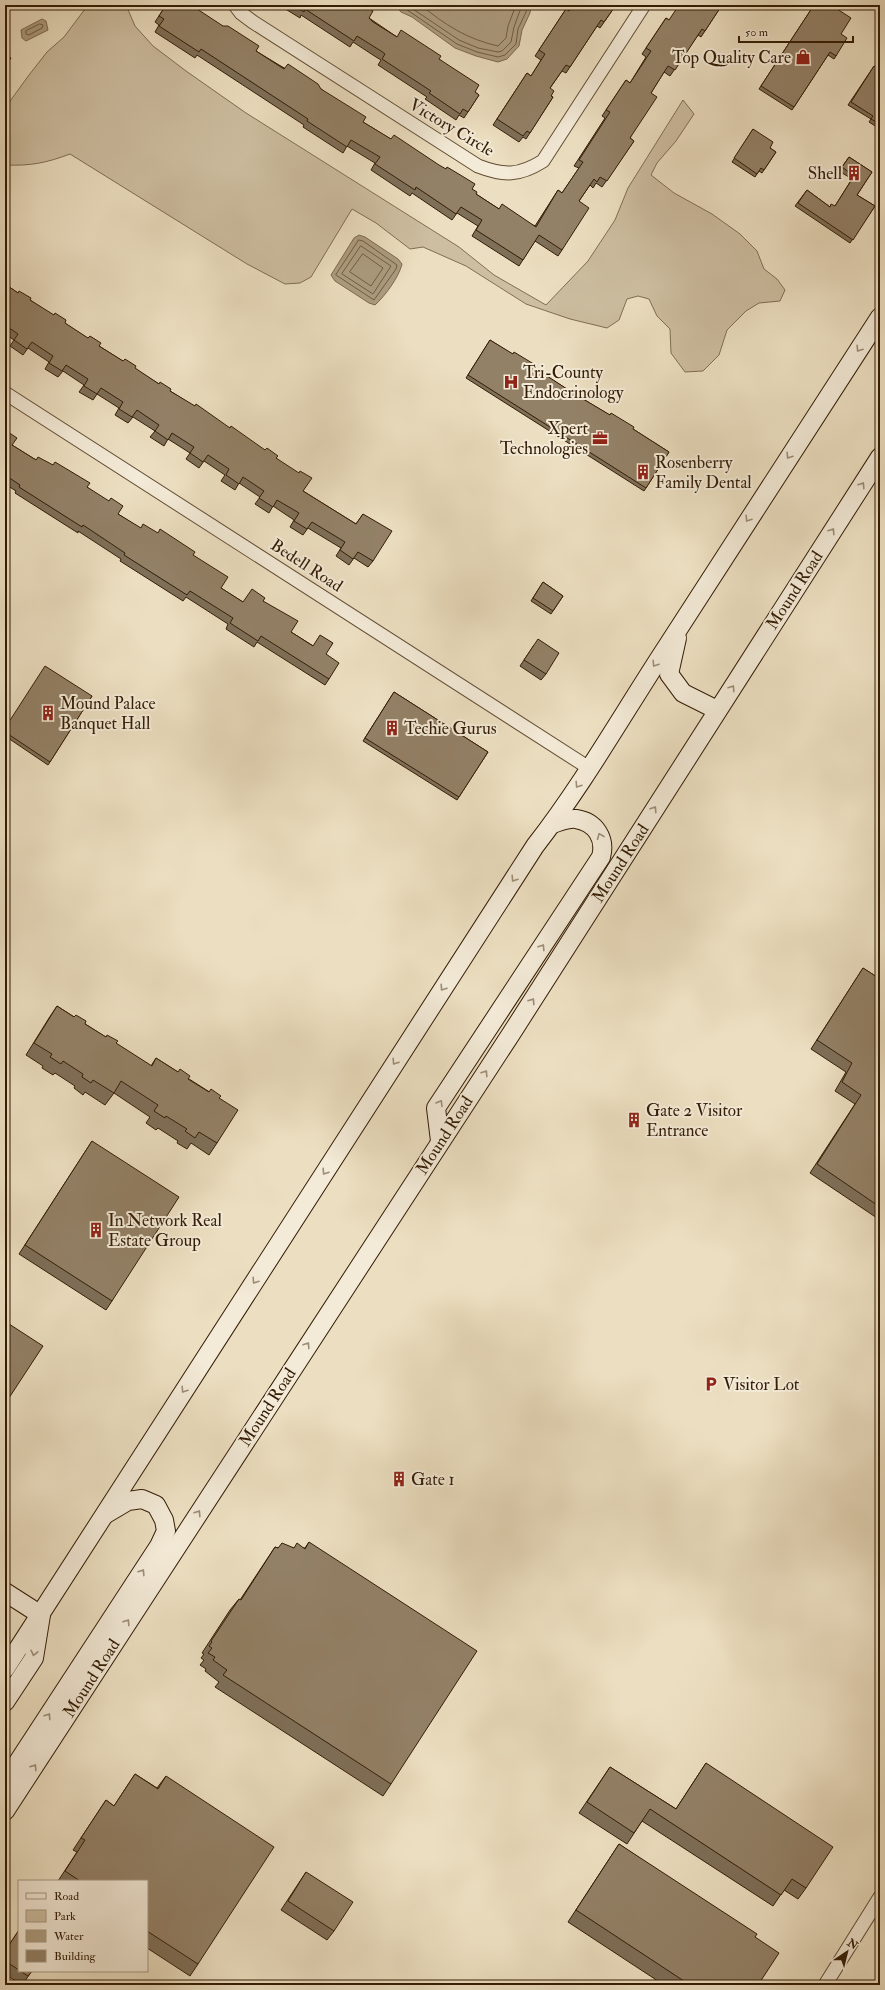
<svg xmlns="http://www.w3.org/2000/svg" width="885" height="1990" viewBox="0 0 885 1990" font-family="'IM FELL Double Pica',serif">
<rect width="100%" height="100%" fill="#ecdfc1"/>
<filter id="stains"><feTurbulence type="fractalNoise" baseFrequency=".005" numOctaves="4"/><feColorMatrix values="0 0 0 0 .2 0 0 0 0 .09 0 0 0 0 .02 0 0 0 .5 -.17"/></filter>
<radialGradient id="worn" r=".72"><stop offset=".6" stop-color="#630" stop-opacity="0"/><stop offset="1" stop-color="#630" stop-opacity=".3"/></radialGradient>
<path fill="#cdbea1" stroke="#806d53" d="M88,5H126L135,26L153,46L186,71L246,113L459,247L494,275L546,305L588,261L615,220L628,188L683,100L694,114L676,141L657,163L651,175L674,193L712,214L740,234L757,251L764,269L777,279L785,290L780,301L759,303L746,311L727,330L719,355L703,371L685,372L671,353L670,329L657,316L649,299L638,296L627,299L619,320L607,328L570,319L526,304L466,266L423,247L410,249L376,223L352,209L311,277L300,283L285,284L247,264L70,154C46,163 31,166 5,165V108L29,75L47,52L64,37Z"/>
<g fill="#ad9d81" stroke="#7c694f">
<polygon points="394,5 531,5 530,13 522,30 519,46 507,59 498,62 476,56 455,48 412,17 401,12"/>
<polygon points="42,19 46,21 48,30 26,41 22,38 21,30"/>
<path d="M359,235L365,237L398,259L402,264C399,277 385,296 375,305L369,303L335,281L331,275L354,238Z"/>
</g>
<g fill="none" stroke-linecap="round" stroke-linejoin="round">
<g stroke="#705c43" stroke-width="1">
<polyline points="400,5 457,44 477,52 498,57 505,55 516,44 518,29 526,12 527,5"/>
<polyline points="407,5 459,40 478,48 498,52 502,51 511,42 514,27 522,5"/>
<path d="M421,5C445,25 467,39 498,46L506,38L508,26L516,5"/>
<polygon points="40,24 43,25 42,28 29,35 26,34 26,31"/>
<polygon points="359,240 363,241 397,265 396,269 374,300 336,275"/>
<polygon points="361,246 391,266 373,294 342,274"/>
<polygon points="363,254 383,268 371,286 350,272"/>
</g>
<g stroke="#614d34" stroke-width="15">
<g id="street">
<path d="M235,5L241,13L253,22L478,166C504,176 519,176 543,161L644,5"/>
<polyline points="5,393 589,768"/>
<polyline points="825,1985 880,1897"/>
</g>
</g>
<g stroke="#331c05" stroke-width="20">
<g id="secondary">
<polyline points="677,638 669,674 683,693 717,710"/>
<path d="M440,1141L436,1108L601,857C606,839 596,822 576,819C569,818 559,822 552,824"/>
<polyline points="5,1592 41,1615 34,1658 5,1702"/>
<path d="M5,1669L535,846C584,783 624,712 668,645C738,535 809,426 880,317"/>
<polyline points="5,1799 18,1762 159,1546 166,1531 164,1520 156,1505 142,1499 128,1501 106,1514"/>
<polyline points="5,1811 511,1034 880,457"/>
</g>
</g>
<use href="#street" stroke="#f3ead7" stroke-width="13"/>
<use href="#secondary" stroke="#f3ead7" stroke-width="18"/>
</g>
<g fill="#7e6f59" stroke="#331c05">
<polygon points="166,5 256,51 279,65 321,89 363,122 472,189 476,194 499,209 535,226 558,190 562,193 579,168 574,166 605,118 602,116 626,80 630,83 646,57 642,54 666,18 669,20 722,5 701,37 698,35 670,76 664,72 651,93 630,138 634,141 602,187 596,183 593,188 590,185 579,201 562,250 558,256 535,241 519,266 472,236 478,226 457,213 452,220 412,193 410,196 371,170 375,163 347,146 343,153 303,127 304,125 197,55 195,58 155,32 159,25 155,22"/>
<polygon points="279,5 363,5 369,18 397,37 439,59 475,92 479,95 464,118 459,115 456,120 425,99 427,97 378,65 381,60 376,57 353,42 350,47 301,15 300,18"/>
<polygon points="616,5 600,28 597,26 566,73 562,71 550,88 551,96 553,97 526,139 523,137 519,142 493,125 527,73 531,76 541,60 535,56 566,9 569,11"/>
<polygon points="814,5 841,34 836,56 834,59 828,55 792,110 759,89"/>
<polygon points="874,66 880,70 880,129 869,122 871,119 848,105"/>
<polygon points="753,129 770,148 776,152 762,173 759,171 755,177 732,162"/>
<polygon points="849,157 872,172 857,195 875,206 850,243 795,206 807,190 830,207 835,206 852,179 839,171"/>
<polygon points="5,284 18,293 30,300 99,346 276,458 303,491 356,524 363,514 373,561 368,567 354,558 349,565 336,556 341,548 308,528 303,535 290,527 294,520 273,506 269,513 255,504 260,497 239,483 235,490 221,481 225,475 204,461 199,468 186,459 190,453 168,439 164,446 150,437 155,431 133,417 128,423 115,415 119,408 97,394 93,400 79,392 84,385 63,371 58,377 45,369 49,362 28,348 23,355 10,346 14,340 5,334"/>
<polygon points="490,340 573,393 633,429 669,452 644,491 466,378"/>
<polygon points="5,430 12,445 36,460 87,487 118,514 140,528 193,555 221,588 243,602 263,601 291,632 326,654 329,679 325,685 257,642 254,647 226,629 228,624 186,597 183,601 120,561 121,559 78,531 78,533 15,493 16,491 5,484"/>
<polygon points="543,582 563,596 551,614 531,601"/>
<polygon points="534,645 546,674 541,680 520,666"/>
<polygon points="394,692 488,752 457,800 363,741"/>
<polygon points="92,696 48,765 5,736 5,727"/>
<polygon points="863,968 880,979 880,1220 810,1173 855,1104 835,1091 846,1072 811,1049"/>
<polygon points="57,1006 151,1066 156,1058 219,1098 217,1143 209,1155 191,1143 187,1149 177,1143 178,1141 158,1128 156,1130 146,1123 150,1117 114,1093 105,1105 85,1092 83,1095 74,1088 75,1086 55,1073 53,1075 42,1068 43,1066 26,1055 49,1018"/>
<polygon points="92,1141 112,1301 106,1310 19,1254"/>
<polygon points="309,1542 391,1784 383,1796 215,1687 219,1682 205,1671 206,1669 200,1665 204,1660 201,1658 204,1654 202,1653 230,1610 239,1599 240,1600 275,1547 278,1548 305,1548"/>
<polygon points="706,1763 806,1888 798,1899 784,1890 773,1906 642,1821 627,1844 579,1813 610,1767 676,1809"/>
<polygon points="135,1774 157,1788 166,1776 198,1964 190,1976 147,1948 147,1881 58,1881 77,1852 73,1850 106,1800 114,1806"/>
<polygon points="619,1844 755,1937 758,1985 664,1985 568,1922"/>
<polygon points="306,1872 334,1931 327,1940 281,1910"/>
<polygon points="19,1930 19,1971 32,1971 22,1985 5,1974 5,1951"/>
</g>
<g fill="#938167" stroke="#331c05">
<polygon points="166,5 191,5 223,26 228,26 259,46 256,51 284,69 288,64 318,84 321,89 366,117 363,122 391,139 394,135 439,165 446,169 447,167 462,176 475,184 472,189 477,192 476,194 499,209 502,204 536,227 558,190 562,193 583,162 579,160 610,112 606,110 626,80 630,83 651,51 646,48 666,18 669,20 679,5 722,5 705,31 702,29 675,70 668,66 651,93 657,97 630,138 634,141 607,181 600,177 597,182 594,179 579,201 589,208 562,250 539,235 523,260 476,230 482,220 461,207 456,214 416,187 415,190 375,164 380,157 351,140 347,147 307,121 308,119 201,49 199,52 159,26 164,19 159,16"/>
<polygon points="293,5 363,5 373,11 369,18 373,22 397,37 401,30 441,56 439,59 479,85 475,92 479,95 468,112 463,109 460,114 429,93 431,91 382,59 385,54 381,51 357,36 354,41 305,9 304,12"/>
<polygon points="573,5 616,5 604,22 601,20 570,67 566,65 550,88 554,91 551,96 553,97 530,133 527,131 523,136 497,119 527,73 531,76 545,54 539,50 566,9 569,11"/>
<polygon points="814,5 831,5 851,18 841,34 847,38 836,56 830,52 794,107 761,86"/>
<polygon points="5,54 11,58 5,67"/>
<polygon points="874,66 880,70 880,124 871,119 873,116 851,102"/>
<polygon points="753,129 773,142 770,148 776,152 764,170 761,168 757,174 734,158"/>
<polygon points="849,157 872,172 857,195 875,206 853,240 798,203 807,190 830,207 831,204 835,206 854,176 842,167"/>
<polygon points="5,284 18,293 19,291 31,298 30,300 54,315 55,313 66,320 65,323 88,338 90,336 101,343 99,346 123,361 125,359 136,366 135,368 159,384 160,382 171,389 170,391 195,406 196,404 230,428 231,426 265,450 267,448 278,456 276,458 299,473 300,471 312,478 303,491 356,524 363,514 392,531 373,561 358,552 353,559 340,550 345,542 312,522 307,529 294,521 299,513 277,500 273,507 259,498 264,491 243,477 239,484 226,475 229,469 208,455 203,462 190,453 194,447 172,433 168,440 155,431 159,425 137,410 132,417 119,409 123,402 101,388 97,394 84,386 88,379 66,365 62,371 49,363 53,356 32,342 27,349 14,340 18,334 5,325"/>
<polygon points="490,340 513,354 514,352 537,366 535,368 573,393 610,415 611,413 634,427 633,429 669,452 646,488 468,375"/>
<polygon points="5,430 17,438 12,445 36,460 38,457 53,465 55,462 90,483 87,487 109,501 111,498 123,506 118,514 141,528 143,524 158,533 160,529 195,552 193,555 228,577 221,588 243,602 252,589 265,598 263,601 298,621 291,632 313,646 320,635 333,643 326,654 339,663 329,679 261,636 258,641 230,623 233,618 190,591 187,595 124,555 125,553 83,525 82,527 19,487 20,485 5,475"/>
<polygon points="543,582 563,596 553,611 533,598"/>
<polygon points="538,639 559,653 546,674 524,660"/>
<polygon points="45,666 92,696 50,762 5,732 5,728"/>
<polygon points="394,692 488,752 459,797 365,738"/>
<polygon points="863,968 880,979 880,1207 817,1164 861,1095 842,1082 852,1063 817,1040"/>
<polygon points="57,1006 74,1017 76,1015 86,1021 85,1024 106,1037 107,1035 118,1041 116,1043 152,1066 156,1058 178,1072 180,1069 190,1076 188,1079 209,1092 211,1089 221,1096 219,1098 238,1110 217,1143 199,1132 195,1138 185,1131 187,1129 166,1116 165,1118 154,1111 158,1105 121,1081 114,1093 93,1080 91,1083 82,1077 83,1074 63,1061 61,1064 50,1057 52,1054 34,1043"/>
<polygon points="92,1141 179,1197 112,1301 25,1245"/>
<polygon points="6,1322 43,1346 5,1404 5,1324"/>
<polygon points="309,1542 477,1651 391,1784 223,1675 227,1670 213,1660 215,1657 208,1653 212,1648 209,1646 212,1642 211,1641 239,1599 241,1600 275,1547 278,1548 282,1543 294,1548 297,1543 305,1549"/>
<polygon points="706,1763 833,1847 806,1888 792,1879 781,1895 650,1809 634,1833 587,1802 610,1767 676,1809"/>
<polygon points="135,1774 158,1789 166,1776 274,1847 198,1964 147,1931 147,1881 80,1881 65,1871 85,1840 81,1838 106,1800 114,1806"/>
<polygon points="619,1844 757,1934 755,1937 779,1953 758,1985 690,1985 576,1910"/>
<polygon points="306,1872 353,1902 334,1931 288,1901"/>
<polygon points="19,1930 19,1970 5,1961 5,1951"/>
<polygon points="20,1971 32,1971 28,1976"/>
</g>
<defs><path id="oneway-chevron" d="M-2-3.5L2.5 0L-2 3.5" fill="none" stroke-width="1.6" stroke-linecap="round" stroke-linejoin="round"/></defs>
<g stroke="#9d8d78">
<use href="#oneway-chevron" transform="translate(859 349) rotate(123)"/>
<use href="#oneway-chevron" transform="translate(789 456) rotate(123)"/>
<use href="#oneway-chevron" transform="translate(862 485) rotate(-57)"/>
<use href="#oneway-chevron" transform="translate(748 519) rotate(123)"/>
<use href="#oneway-chevron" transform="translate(832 531) rotate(-57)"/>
<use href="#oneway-chevron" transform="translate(655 664) rotate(123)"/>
<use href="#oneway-chevron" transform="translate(732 688) rotate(-57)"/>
<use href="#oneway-chevron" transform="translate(578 785) rotate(123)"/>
<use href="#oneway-chevron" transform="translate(654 809) rotate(-57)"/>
<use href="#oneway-chevron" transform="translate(600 836) rotate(-112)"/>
<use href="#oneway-chevron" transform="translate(514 879) rotate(123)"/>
<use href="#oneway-chevron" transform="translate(542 947) rotate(-57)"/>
<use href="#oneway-chevron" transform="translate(443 988) rotate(123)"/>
<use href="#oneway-chevron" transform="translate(532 1001) rotate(-57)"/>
<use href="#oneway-chevron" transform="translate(395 1062) rotate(123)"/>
<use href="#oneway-chevron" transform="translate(485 1073) rotate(-57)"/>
<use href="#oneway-chevron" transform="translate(440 1103) rotate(-59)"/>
<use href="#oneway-chevron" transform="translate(325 1172) rotate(123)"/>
<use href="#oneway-chevron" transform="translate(255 1281) rotate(123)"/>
<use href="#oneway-chevron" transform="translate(307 1345) rotate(-57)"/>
<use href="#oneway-chevron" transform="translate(184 1390) rotate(123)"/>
<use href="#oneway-chevron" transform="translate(198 1513) rotate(-57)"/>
<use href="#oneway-chevron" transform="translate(142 1572) rotate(-57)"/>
<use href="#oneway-chevron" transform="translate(127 1622) rotate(-57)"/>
<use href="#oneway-chevron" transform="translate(34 1653) rotate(103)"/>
<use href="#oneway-chevron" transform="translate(48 1716) rotate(-57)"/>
<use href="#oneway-chevron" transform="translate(34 1767) rotate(-57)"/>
</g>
<defs>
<g id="shop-bare" transform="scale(1.2)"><path d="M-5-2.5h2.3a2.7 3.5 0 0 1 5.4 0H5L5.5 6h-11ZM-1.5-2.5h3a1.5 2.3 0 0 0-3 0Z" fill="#8f2418" stroke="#f3ead7" stroke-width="2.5" paint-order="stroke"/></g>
<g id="building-bare" transform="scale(1.2)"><path d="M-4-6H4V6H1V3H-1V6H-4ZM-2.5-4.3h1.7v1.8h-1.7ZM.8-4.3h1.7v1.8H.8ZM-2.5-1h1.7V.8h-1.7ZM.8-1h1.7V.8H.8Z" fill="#8f2418" stroke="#f3ead7" stroke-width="2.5" paint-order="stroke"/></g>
<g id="hospital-bare" transform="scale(1.2)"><path d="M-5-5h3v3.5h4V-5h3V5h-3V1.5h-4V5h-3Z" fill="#8f2418" stroke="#f3ead7" stroke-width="2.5" paint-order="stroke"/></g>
<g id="office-bare" transform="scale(1.2)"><path d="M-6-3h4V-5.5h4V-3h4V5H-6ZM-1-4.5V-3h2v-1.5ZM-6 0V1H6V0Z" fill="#8f2418" stroke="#f3ead7" stroke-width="2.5" paint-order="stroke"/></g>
<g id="parking-bare" transform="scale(1.2)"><path d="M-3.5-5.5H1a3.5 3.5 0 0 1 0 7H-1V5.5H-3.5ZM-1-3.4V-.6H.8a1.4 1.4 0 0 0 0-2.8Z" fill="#8f2418" stroke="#f3ead7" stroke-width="2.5" paint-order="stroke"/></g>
</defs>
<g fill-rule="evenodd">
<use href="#shop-bare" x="803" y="57"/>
<use href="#building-bare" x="854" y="173"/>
<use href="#hospital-bare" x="511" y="382"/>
<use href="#office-bare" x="600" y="438"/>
<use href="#building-bare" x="643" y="472"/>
<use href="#building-bare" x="48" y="713"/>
<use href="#building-bare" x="392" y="728"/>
<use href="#building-bare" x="634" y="1120"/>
<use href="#building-bare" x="96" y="1230"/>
<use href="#parking-bare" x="711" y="1384"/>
<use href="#building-bare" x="399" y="1479"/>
</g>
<g text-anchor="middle" stroke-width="4" stroke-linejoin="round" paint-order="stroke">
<g font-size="17" fill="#331c05" stroke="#f3ead7" text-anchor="start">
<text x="791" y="63" text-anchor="end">Top Quality Care</text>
<text x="842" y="179" text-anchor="end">Shell</text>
<text x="523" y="378">Tri-County<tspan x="523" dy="20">Endocrinology</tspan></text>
<text x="588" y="434" text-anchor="end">Xpert<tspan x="588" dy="20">Technologies</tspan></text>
<text x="655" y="468">Rosenberry<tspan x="655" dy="20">Family Dental</tspan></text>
<text x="60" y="709">Mound Palace<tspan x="60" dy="20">Banquet Hall</tspan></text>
<text x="404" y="734">Techie Gurus</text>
<text x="646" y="1116">Gate 2 Visitor<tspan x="646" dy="20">Entrance</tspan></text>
<text x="108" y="1226">In Network Real<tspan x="108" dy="20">Estate Group</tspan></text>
<text x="723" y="1390">Visitor Lot</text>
<text x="411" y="1485">Gate 1</text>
</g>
<g font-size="17" fill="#331c05" stroke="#f3ead7">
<text transform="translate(452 127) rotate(31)" y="6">Victory Circle</text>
<text transform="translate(307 565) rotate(33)" y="6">Bedell Road</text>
<text transform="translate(794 590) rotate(-57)" y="6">Mound Road</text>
<text transform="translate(620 863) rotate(-57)" y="6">Mound Road</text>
<text transform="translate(444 1135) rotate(-57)" y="6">Mound Road</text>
<text transform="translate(267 1407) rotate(-57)" y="6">Mound Road</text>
<text transform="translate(91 1678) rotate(-57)" y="6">Mound Road</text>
</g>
</g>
<rect width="885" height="1990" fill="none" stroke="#ecdfc1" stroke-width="20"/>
<rect x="6" y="6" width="873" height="1978" fill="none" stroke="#331c05" stroke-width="2"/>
<rect x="10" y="10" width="865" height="1970" fill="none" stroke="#331c05"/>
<rect x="18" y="1880" width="130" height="92" fill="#f3ead7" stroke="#a69883"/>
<rect x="26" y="1893" width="20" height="6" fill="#f3ead7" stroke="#a69883"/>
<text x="54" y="1900" font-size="12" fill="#331c05">Road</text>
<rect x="26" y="1910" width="20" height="12" fill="#cdbea1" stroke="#a69883"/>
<text x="54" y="1920" font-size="12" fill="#331c05">Park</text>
<rect x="26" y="1930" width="20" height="12" fill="#ad9d81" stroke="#a69883"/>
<text x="54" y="1940" font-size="12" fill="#331c05">Water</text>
<rect x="26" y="1950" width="20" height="12" fill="#938167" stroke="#a69883"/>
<text x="54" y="1960" font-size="12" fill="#331c05">Building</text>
<g transform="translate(847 1952) rotate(35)" stroke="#f3ead7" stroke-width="3" paint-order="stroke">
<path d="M0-3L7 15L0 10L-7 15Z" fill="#331c05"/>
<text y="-6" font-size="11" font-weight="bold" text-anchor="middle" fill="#331c05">N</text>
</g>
<path d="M739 36v6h114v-6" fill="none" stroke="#331c05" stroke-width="2"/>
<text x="745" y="36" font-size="12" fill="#331c05" stroke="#f3ead7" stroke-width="3" paint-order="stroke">50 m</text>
<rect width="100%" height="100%" filter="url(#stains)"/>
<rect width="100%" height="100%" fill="url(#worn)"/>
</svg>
